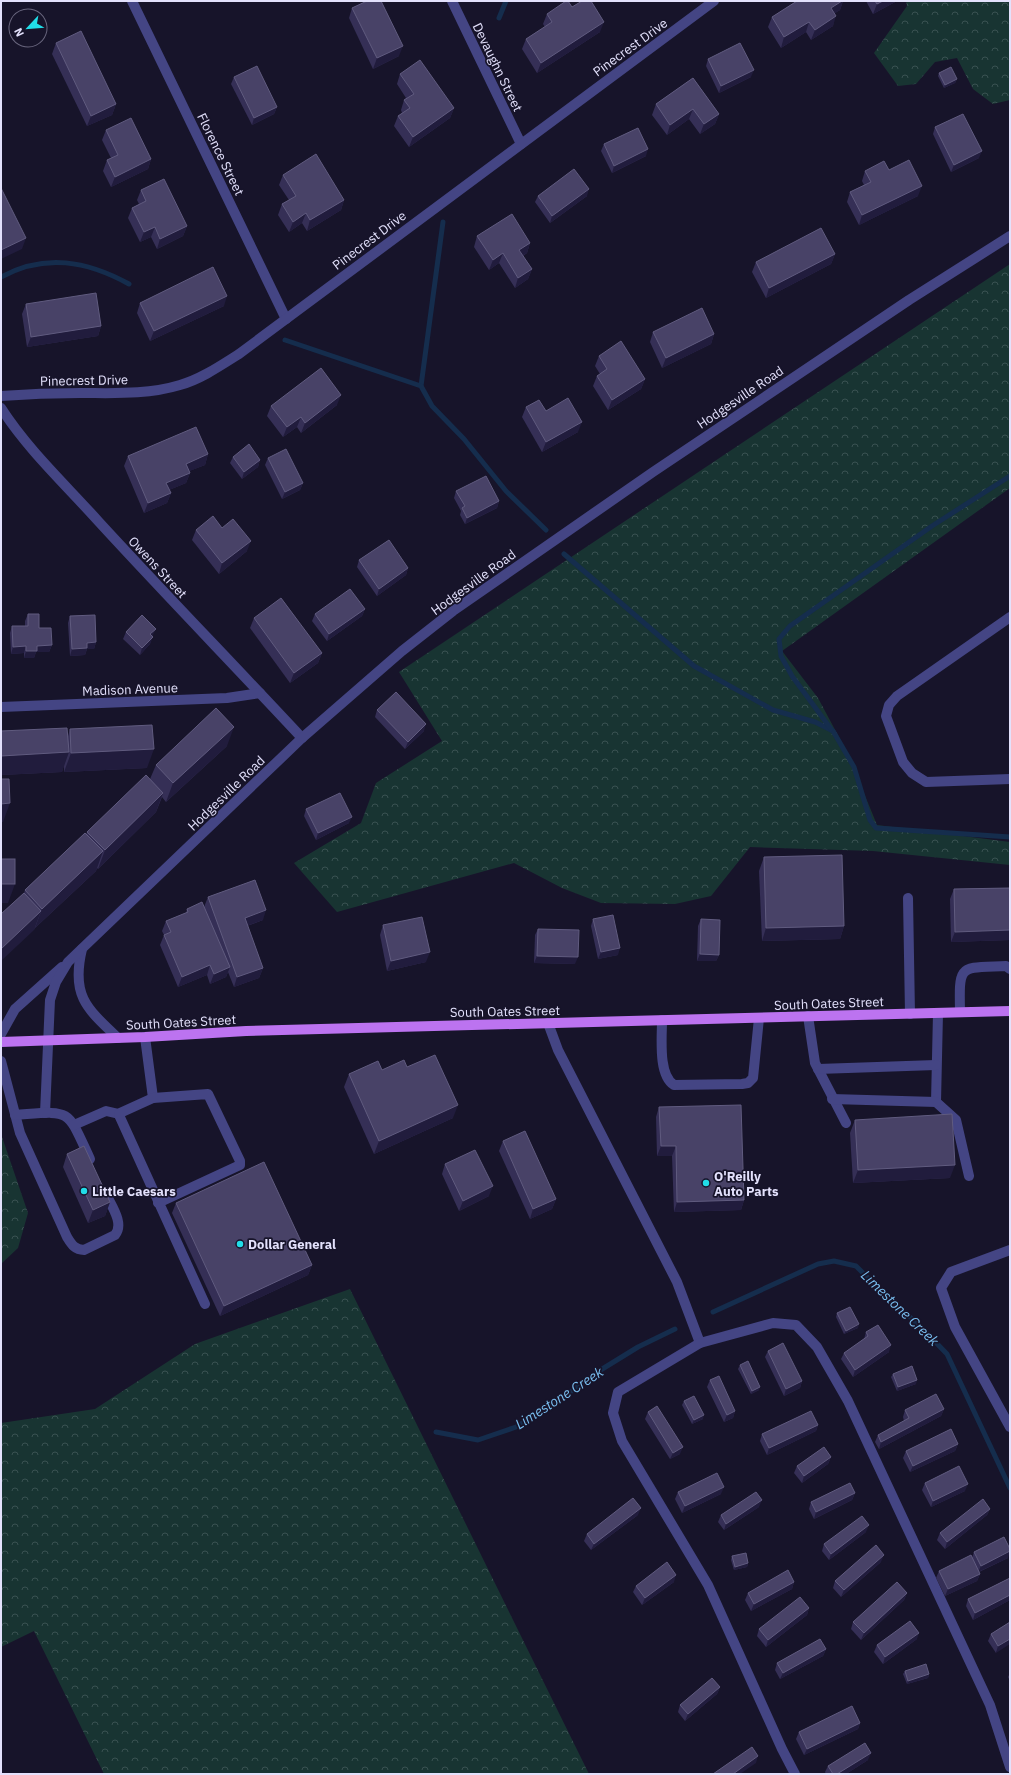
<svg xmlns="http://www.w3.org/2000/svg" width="1011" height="1775" viewBox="0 0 1011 1775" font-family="'IBM Plex Sans',sans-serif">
<defs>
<pattern id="forest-crowns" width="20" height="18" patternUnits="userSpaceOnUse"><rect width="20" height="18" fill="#183432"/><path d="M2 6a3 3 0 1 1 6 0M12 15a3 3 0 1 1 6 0" fill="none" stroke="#395151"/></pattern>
</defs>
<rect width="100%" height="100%" fill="#17142a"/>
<g fill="url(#forest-crowns)">
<polygon points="906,1 1010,1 1010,100 993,104 973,89 957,58 935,62 916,84 898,86 874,53 907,6"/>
<polygon points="1010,264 1010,488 782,651 818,698 848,754 877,825 1010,842 1010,865 873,851 750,847 711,896 675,904 601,903 562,888 514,863 337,912 294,863 361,823 376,783 442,741 399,672"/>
<polygon points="1,1134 28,1213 18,1248 1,1264"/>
<polygon points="350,1289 589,1774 104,1774 34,1631 1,1647 1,1423 95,1409 195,1344"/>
</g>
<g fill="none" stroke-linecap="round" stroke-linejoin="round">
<g stroke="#152d4d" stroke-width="5">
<polyline points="499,18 506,1"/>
<polyline points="443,222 421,386 432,406 464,439 506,491 546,530"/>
<path d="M1,277C45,253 87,261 129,284"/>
<polyline points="285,340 421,386"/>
<polyline points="564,554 694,666 773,710 815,722 833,731 854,767 870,820 876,828 1010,837"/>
<polyline points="831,729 792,676 781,656 779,639 790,626 932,526 1010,476"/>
<polyline points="713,1312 818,1264 834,1261 856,1266 883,1293 920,1326 947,1354 1010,1488"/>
<polyline points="436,1432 478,1440 516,1427 562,1398 599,1371 638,1347 675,1329"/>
</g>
<g stroke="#444584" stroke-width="10">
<polyline points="132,1 286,319"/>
<polyline points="452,1 521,144"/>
<path d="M1,396C27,394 54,393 80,393C114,393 147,395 180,385C201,379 220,366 239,354L714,1"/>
<path d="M1,408C28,450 66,485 99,522C166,595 235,666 302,738"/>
<polyline points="1010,617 897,696 889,705 886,716 903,762 912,773 926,782 1010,779"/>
<polyline points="1,707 227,698 260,693"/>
<polyline points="908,898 910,1014"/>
<path d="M82,949C71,995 86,1008 118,1038"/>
<path d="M960,1012C959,963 959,968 1006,966L1010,969"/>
<polyline points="938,1013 936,1102 956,1120 969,1176"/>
<polyline points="808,1016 815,1063 846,1123"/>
<path d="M662,1020C662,1038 658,1075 674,1085L742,1084L748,1083L753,1078L759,1018"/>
<polyline points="548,1023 558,1050 677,1282 700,1343"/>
<polyline points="1,1034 15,1009 62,967"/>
<polyline points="145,1037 153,1098"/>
<path d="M1,1061L20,1133L67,1237C72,1245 75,1250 84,1250L115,1235C125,1223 110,1204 105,1192"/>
<polyline points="818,1069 936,1065"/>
<polyline points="832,1099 936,1102"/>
<polyline points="45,1113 50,1000 56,982 68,962 302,738 402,651 453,611 653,472 909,300 1010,236"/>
<path d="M15,1115C72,1111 66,1107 90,1159"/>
<polyline points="74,1125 106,1111 119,1114"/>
<polyline points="158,1203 240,1165 240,1161 208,1094 153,1098 120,1113 119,1115 205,1304"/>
<polyline points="1010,1250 951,1272 941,1288 955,1327 1010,1427"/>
<polyline points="795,1774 782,1749 708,1585 622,1441 613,1413 618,1392 700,1343 773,1323 796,1325 817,1347 848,1401 990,1705 1010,1767"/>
</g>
<polyline stroke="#bc73f0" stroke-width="10" points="1,1042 145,1037 246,1031 1010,1011"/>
</g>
<g fill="#352f56">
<polygon points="797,1 843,1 840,10 835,13 833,26 811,40 806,32 781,48 768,27 772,17"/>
<polygon points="866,1 897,1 873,14"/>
<polygon points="572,7 600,32 537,73 522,49 526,39 545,27 543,24 547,14"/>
<polygon points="352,8 399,56 373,69 349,18"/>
<polygon points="56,43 116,104 112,115 87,126 52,54"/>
<polygon points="708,59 751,77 719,93 706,66"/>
<polygon points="939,73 957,79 955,83 944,88 938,76"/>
<polygon points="400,74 454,108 450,118 409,147 394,126 398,116 402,113 401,110 404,100 406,98 397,84"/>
<polygon points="234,77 277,107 274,114 252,125 231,84"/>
<polygon points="693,78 719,114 715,124 700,134 689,119 667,135 652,115 656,104"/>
<polygon points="935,127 979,158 951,172 933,134"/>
<polygon points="106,130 151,159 148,169 111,187 103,171 107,160 111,158 102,140"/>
<polygon points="604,144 646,156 612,173 601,151"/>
<polygon points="889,170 918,196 859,225 847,202 850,192 864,185 862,181 865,171"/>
<polygon points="283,175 344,200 341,210 307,231 302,223 289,232 278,215 282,204 289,200 279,185"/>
<polygon points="141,190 187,226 183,236 157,249 151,237 140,242 128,218 132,208 139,204 137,200"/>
<polygon points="538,196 587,196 550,223 535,202"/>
<polygon points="477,236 530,243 527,253 523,256 532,269 528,279 515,288 499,263 489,270 474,247"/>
<polygon points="835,254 831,264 766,298 752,272 756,262"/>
<polygon points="140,303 224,306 150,341 137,313"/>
<polygon points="26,304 101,326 98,336 27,347 22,314"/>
<polygon points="653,332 714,334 711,344 662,368 650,342"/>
<polygon points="599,356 645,379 641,389 608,410 593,386 597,376 600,374 595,366"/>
<polygon points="337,405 301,433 297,427 283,437 267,416 271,406"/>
<polygon points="526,407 546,411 578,432 542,452 522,417"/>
<polygon points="208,454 205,465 189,471 190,473 186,483 169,490 171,493 167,503 144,513 124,466 128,456"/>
<polygon points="233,457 260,460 258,467 242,479 230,463"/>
<polygon points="268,458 303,483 300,490 282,499 265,465"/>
<polygon points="456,491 499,501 497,508 465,524 460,515 461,511 454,498"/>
<polygon points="222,528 247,551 219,574 192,540 196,530"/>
<polygon points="359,560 408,568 406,575 377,596 357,567"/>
<polygon points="365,609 362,616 327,641 312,621 315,614"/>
<polygon points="28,614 52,645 49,652 36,652 34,658 24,658 24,653 11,654 10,633 12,626 25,626 25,621"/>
<polygon points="70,616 96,642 94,649 87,649 85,655 70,656 68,623"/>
<polygon points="254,618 322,653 318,663 290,683 250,628"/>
<polygon points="126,632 153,635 152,636 150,644 140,655 123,639"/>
<polygon points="377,710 424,731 405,749 375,717"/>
<polygon points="70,729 147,768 64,772 64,765 62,772 1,775 1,731 68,736"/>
<polygon points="227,746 166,802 162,797 156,812 98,869 97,868 96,871 35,928 35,927 34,930 24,893 25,890 86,834 87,832 150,779 156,765"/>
<polygon points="306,809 349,823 316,840 304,816"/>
<polygon points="764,857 844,926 840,939 762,941 759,871"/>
<polygon points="1010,888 1010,940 951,942 950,899 954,889"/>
<polygon points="208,897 263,920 247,926 263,968 259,978 234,987 228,972 226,977 210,984 207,975 178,987 160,945 164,935 162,931 166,921 186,913 187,909 204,907"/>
<polygon points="593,919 618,955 598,959 591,926"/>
<polygon points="701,919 719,955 716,961 697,961 698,926"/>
<polygon points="383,925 426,962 387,971 380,935"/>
<polygon points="538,929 575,964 534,963 535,935"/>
<polygon points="407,1067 453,1118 374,1154 344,1087 349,1074"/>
<polygon points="659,1107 744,1200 741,1210 674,1212 672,1156 657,1156 656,1117"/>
<polygon points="855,1120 950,1178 853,1183 850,1133"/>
<polygon points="503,1141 556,1199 552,1209 530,1219 499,1151"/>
<polygon points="67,1154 110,1202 105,1216 88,1223 63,1167"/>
<polygon points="445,1164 489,1196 459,1211 442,1174"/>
<polygon points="176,1203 312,1265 308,1275 220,1316 172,1213"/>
<polygon points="837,1313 858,1328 844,1334 836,1317"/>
<polygon points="866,1332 889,1352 853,1377 841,1359 844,1353 864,1339"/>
<polygon points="768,1351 802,1381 800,1388 784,1396 765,1357"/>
<polygon points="740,1365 759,1390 751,1394 738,1369"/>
<polygon points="893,1374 916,1384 897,1391 891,1377"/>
<polygon points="710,1380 735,1411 733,1418 724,1422 707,1387"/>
<polygon points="684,1401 703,1419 692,1424 682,1405"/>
<polygon points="944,1409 941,1416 879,1449 875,1442 878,1435 904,1421 903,1417 905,1410"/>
<polygon points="648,1412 680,1454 670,1459 645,1419"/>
<polygon points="818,1425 816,1431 767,1455 760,1441 762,1434"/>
<polygon points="958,1444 955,1451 910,1472 903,1458 906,1451"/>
<polygon points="831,1457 828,1464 802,1483 794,1473 797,1466"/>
<polygon points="925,1483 965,1491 931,1507 922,1490"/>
<polygon points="678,1492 721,1494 682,1513 675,1499"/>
<polygon points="855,1493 852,1500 814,1519 809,1509 811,1502"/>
<polygon points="759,1507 724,1530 718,1522 721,1515"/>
<polygon points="990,1509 987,1515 945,1549 937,1540 940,1533"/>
<polygon points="638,1515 591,1550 584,1541 587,1534"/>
<polygon points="866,1532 829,1560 822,1551 824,1544"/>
<polygon points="974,1552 1008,1558 979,1572 980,1574 977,1581 945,1596 936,1578 939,1571 972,1558"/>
<polygon points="732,1556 748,1563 747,1567 734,1570 731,1560"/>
<polygon points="881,1562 841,1597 833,1588 835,1581"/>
<polygon points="1010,1578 1010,1600 973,1620 966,1606 968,1599"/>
<polygon points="674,1582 642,1605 633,1592 636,1586"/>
<polygon points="794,1582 792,1589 751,1611 745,1600 748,1593"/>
<polygon points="907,1593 904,1600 861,1640 851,1629 853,1622"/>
<polygon points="809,1608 807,1615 766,1647 757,1636 759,1629"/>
<polygon points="1010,1622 996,1653 988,1641 991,1634"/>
<polygon points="917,1639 883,1664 874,1652 877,1645"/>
<polygon points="826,1649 823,1656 780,1679 775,1670 777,1663"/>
<polygon points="905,1671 929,1674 928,1678 907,1684 903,1674"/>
<polygon points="1010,1673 1010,1681 1008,1677"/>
<polygon points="720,1687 717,1694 685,1721 678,1712 680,1705"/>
<polygon points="860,1723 858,1729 804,1755 796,1739 799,1732"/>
<polygon points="868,1760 846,1774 826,1774 825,1772 828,1766"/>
</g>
<g fill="#211c3d">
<polygon points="842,1 843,1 840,10 828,18 831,8"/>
<polygon points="883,1 897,1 873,14 877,4"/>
<polygon points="836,16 833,26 811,40 815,30"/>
<polygon points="604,22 600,32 537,73 541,63"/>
<polygon points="809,22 806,32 781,48 784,37"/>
<polygon points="403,46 399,56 373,69 377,58"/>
<polygon points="754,70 751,77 719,93 721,86"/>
<polygon points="957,79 955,83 944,88 945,85"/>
<polygon points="116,104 112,115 87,126 91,116"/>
<polygon points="277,107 274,114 252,125 254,118"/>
<polygon points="454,108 450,118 409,147 413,137"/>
<polygon points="693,109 689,119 667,135 670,125"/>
<polygon points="719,114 715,124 700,134 704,124"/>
<polygon points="648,149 646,156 612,173 614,166"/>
<polygon points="982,151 979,158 951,172 954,165"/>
<polygon points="151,159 148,169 111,187 115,177"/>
<polygon points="922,186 918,196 859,225 862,215"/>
<polygon points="589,189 587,196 550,223 552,216"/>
<polygon points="344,200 341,210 307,231 310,220"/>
<polygon points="306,213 302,223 289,232 293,222"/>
<polygon points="187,226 183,236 157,249 160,239"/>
<polygon points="155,227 151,237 140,242 144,232"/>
<polygon points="26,238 22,249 1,259 1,250"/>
<polygon points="530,243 527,253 515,260 519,250"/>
<polygon points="503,253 499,263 489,270 493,260"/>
<polygon points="835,254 831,264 766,298 769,288"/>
<polygon points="532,269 528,279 515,288 518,278"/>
<polygon points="227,296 224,306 150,341 154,331"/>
<polygon points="101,326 98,336 27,347 31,337"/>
<polygon points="714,334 711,344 662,368 666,358"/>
<polygon points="645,379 641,389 608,410 612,400"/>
<polygon points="341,395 337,405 301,433 305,423"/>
<polygon points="301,417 297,427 283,437 287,427"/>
<polygon points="582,422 578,432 542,452 546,442"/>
<polygon points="208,454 205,465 182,474 186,464"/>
<polygon points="260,460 258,467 242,479 244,472"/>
<polygon points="190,473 186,483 162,493 166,483"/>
<polygon points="303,483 300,490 282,499 285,492"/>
<polygon points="171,493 167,503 144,513 148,503"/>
<polygon points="499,501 497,508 465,524 467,518"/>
<polygon points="251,541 247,551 219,574 222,563"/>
<polygon points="408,568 406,575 377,596 379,589"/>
<polygon points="365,609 362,616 327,641 329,634"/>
<polygon points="156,629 153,635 147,641 150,634"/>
<polygon points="153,637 150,644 140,655 142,648"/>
<polygon points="96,642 94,649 87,649 85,655 70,656 72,649 87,643"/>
<polygon points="52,645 49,652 36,652 34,658 24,658 26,651 37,646"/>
<polygon points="26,646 24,653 11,654 13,647"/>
<polygon points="322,653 318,663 290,683 294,673"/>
<polygon points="426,724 424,731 405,749 408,742"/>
<polygon points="234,727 227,746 166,802 173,783"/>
<polygon points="154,749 147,768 64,772 71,753"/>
<polygon points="69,752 62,772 1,775 1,756"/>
<polygon points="163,793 156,812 98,869 105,850"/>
<polygon points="10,803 3,822 1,822 1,804"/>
<polygon points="352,817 349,823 316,840 318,833"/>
<polygon points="103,851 96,871 35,928 42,909"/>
<polygon points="1,884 15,884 8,903 1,903"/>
<polygon points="266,910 263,920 241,928 245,918"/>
<polygon points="41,911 34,930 1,961 1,949"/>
<polygon points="844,926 840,939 762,941 766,928"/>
<polygon points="1010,930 1010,940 951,942 955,932"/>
<polygon points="620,948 618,955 598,959 601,952"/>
<polygon points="430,952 426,962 387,971 391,961"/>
<polygon points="700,954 719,955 716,961 697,961"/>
<polygon points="537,956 578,957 575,964 534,963"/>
<polygon points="210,965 207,975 178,987 182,977"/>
<polygon points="230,967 226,977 210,984 214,974"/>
<polygon points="263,968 259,978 234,987 237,977"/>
<polygon points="458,1105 453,1118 374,1154 379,1141"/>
<polygon points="661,1146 676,1146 672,1156 657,1156"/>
<polygon points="955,1165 950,1178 853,1183 858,1170"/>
<polygon points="493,1186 489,1196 459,1211 463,1201"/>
<polygon points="556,1199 552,1209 530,1219 533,1209"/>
<polygon points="744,1200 741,1210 674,1212 677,1202"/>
<polygon points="110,1202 105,1216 88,1223 93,1210"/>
<polygon points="312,1265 308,1275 220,1316 224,1306"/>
<polygon points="859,1324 858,1328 844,1334 846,1331"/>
<polygon points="891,1345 889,1352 853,1377 855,1370"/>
<polygon points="917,1380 916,1384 897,1391 898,1387"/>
<polygon points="802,1381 800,1388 784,1396 786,1389"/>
<polygon points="760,1387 759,1390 751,1394 752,1391"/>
<polygon points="944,1409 941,1416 879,1449 881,1442"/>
<polygon points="735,1411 733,1418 724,1422 727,1415"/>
<polygon points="704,1415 703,1419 692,1424 694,1420"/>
<polygon points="818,1425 816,1431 767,1455 769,1448"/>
<polygon points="958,1444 955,1451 910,1472 913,1466"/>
<polygon points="683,1447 680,1454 670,1459 673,1453"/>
<polygon points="831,1457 828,1464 802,1483 804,1476"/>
<polygon points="968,1484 965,1491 931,1507 933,1501"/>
<polygon points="724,1487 721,1494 682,1513 685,1506"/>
<polygon points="855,1493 852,1500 814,1519 816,1512"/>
<polygon points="762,1500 759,1507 724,1530 726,1524"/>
<polygon points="641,1508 638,1515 591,1550 594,1544"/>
<polygon points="990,1509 987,1515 945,1549 947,1542"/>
<polygon points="869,1525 866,1532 829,1560 831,1554"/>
<polygon points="1010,1551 1008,1558 978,1572 981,1566"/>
<polygon points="884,1555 881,1562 841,1597 844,1590"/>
<polygon points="748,1563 747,1567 734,1570 735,1567"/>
<polygon points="980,1574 977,1581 945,1596 948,1589"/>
<polygon points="676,1575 674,1582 642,1605 645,1598"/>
<polygon points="794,1582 792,1589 751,1611 754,1604"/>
<polygon points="907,1593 904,1600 861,1640 864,1633"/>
<polygon points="1010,1595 1010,1600 973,1620 975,1613"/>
<polygon points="809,1608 807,1615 766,1647 768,1640"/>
<polygon points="919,1633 917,1639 883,1664 885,1657"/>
<polygon points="1010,1639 1010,1644 996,1653 998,1646"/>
<polygon points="826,1649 823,1656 780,1679 783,1673"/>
<polygon points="929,1674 928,1678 907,1684 908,1681"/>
<polygon points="720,1687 717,1694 685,1721 688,1714"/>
<polygon points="860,1723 858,1729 804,1755 807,1749"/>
<polygon points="871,1753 868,1760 846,1774 837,1774"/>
<polygon points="758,1756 756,1763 740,1774 733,1774"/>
</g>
<g fill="#484267" stroke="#605b7f">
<polygon points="367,1 381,1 403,46 377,58 352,8"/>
<polygon points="566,1 568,1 572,7 582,1 591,1 604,22 541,63 526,39 552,22 547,14"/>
<polygon points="797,1 842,1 831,8 836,16 815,30 809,22 784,37 772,17"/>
<polygon points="875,1 883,1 877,4"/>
<polygon points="81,31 116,104 91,116 56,43"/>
<polygon points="740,43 754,70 721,86 708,59"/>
<polygon points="420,60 454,108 413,137 398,116 410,108 404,100 414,94 400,74"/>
<polygon points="257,66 277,107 254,118 234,77"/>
<polygon points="951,67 957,79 945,85 939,73"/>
<polygon points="693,78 719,114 704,124 693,109 670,125 656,104"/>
<polygon points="963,114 982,151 954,165 935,127"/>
<polygon points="131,118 151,159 115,177 107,160 118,155 106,130"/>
<polygon points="638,128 648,149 614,166 604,144"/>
<polygon points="316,154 344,200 310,220 306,213 293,222 282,204 296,196 283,175"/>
<polygon points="909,160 922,186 862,215 850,192 871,182 865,171 884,161 889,170"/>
<polygon points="574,169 589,189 552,216 538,196"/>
<polygon points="164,179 187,226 160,239 155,227 144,232 132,208 146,201 141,190"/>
<polygon points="1,188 26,238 1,250"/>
<polygon points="512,214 530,243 519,250 532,269 518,278 503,253 493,260 477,236"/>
<polygon points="821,228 835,254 769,288 756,262"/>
<polygon points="213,267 227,296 154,331 140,303"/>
<polygon points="96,293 101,326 31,337 26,304"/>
<polygon points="702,308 714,334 666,358 653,332"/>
<polygon points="621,341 645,379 612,400 597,376 607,369 599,356"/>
<polygon points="321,368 341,395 305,423 301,417 287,427 271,406"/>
<polygon points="568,398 582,422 546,442 526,407 539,400 546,411"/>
<polygon points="196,427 208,454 186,464 190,473 166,483 171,493 148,503 128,456"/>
<polygon points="249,444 260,460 244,472 233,457"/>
<polygon points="286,449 303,483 285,492 268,458"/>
<polygon points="486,476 499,501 467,518 462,508 465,506 456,491"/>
<polygon points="213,516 222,528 233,519 251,541 222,563 196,530"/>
<polygon points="389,540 408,568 379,589 359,560"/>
<polygon points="350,589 365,609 329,634 315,614"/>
<polygon points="281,598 322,653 294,673 254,618"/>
<polygon points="28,614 39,614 39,628 51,628 52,645 37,646 37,651 26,651 26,646 13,647 12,626 28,626"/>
<polygon points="95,615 96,642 87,643 87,648 72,649 70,616"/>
<polygon points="142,615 156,629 150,634 153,637 142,648 126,632"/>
<polygon points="396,692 426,724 408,742 377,710"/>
<polygon points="216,708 234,727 173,783 156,765"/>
<polygon points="152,725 154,749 71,753 70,729"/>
<polygon points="67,728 69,752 1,756 1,731"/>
<polygon points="146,775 163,793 105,850 87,832"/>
<polygon points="1,779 9,779 10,803 1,804"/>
<polygon points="340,793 352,817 318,833 306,809"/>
<polygon points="85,833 103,851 42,909 25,890"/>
<polygon points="842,855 844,926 766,928 764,857"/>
<rect x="1" y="859" width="14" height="25"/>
<polygon points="255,880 266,910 245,918 263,968 237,977 208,897"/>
<polygon points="1010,888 1010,930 955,932 954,889"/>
<polygon points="24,893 41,911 1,949 1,914"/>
<polygon points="202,902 230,967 214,974 210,965 182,977 164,935 171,932 166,921 188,912 187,909"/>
<polygon points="613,915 620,948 601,952 593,919"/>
<polygon points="422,917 430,952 391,961 383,925"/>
<polygon points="701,919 720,920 719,955 700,954"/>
<polygon points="538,929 579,930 578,957 537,956"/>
<polygon points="435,1055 458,1105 379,1141 349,1074 378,1061 382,1070 404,1060 407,1067"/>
<polygon points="741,1105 744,1200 677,1202 676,1146 661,1146 659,1107"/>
<polygon points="952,1114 955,1165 858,1170 855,1120"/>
<polygon points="525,1131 556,1199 533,1209 503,1141"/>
<polygon points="84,1146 110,1202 93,1210 67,1154"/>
<polygon points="475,1150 493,1186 463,1201 445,1164"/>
<polygon points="264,1162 312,1265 224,1306 176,1203"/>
<polygon points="850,1307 859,1324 846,1331 837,1313"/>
<polygon points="878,1325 891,1345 855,1370 844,1353 868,1336 866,1332"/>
<polygon points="783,1343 802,1381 786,1389 768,1351"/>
<polygon points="748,1361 760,1387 752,1391 740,1365"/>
<polygon points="912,1366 917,1380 898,1387 893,1374"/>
<polygon points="719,1376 735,1411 727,1415 710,1380"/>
<polygon points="936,1394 944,1409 881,1442 878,1435 909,1418 905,1410"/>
<polygon points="694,1396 704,1415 694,1420 684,1401"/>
<polygon points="657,1406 683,1447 673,1453 648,1412"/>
<polygon points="811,1411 818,1425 769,1448 762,1434"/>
<polygon points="951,1429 958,1444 913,1466 906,1451"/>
<polygon points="824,1447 831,1457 804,1476 797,1466"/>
<polygon points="959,1466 968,1484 933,1501 925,1483"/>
<polygon points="717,1473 724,1487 685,1506 678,1492"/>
<polygon points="850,1483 855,1493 816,1512 811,1502"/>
<polygon points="756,1492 762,1500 726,1524 721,1515"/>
<polygon points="633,1498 641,1508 594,1544 587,1534"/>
<polygon points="983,1499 990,1509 947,1542 940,1533"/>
<polygon points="862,1516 869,1525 831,1554 824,1544"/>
<polygon points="1004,1537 1010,1549 1010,1551 981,1566 974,1552"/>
<polygon points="876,1545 884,1555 844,1590 835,1581"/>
<polygon points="746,1553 748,1563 735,1567 732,1556"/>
<polygon points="971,1555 980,1574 948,1589 939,1571"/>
<polygon points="667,1562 676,1575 645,1598 636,1586"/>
<polygon points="788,1570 794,1582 754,1604 748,1593"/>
<polygon points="1010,1578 1010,1595 975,1613 968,1599"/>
<polygon points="897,1582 907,1593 864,1633 853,1622"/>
<polygon points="800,1597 809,1608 768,1640 759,1629"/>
<polygon points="910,1621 919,1633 885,1657 877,1645"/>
<polygon points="1010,1622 1010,1639 998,1646 991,1634"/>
<polygon points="820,1639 826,1649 783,1673 777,1663"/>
<polygon points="926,1664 929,1674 908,1681 905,1671"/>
<polygon points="712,1678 720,1687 688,1714 680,1705"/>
<polygon points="852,1706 860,1723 807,1749 799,1732"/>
<polygon points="865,1743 871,1753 837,1774 833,1774 828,1766"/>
<polygon points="752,1747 758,1756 733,1774 713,1774"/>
</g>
<g fill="#21dde8" stroke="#17142a" stroke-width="1.5">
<circle cx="706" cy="1183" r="4"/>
<circle cx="84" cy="1191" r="4"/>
<circle cx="240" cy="1244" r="4"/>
</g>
<g text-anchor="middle" stroke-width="3.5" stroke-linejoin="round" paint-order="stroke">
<g font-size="13" fill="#e3e1fc" stroke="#17142a">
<text transform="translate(630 47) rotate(-36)" y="5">Pinecrest Drive</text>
<text transform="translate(498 67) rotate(64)" y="5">Devaughn Street</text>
<text transform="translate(221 154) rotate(64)" y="5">Florence Street</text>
<text transform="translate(369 240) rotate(-37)" y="5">Pinecrest Drive</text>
<text transform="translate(84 380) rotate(-1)" y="5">Pinecrest Drive</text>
<text transform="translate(740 397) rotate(-34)" y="5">Hodgesville Road</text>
<text transform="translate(158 567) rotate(47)" y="5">Owens Street</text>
<text transform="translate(473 582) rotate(-36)" y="5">Hodgesville Road</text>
<text transform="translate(130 689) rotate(-2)" y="5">Madison Avenue</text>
<text transform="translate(226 793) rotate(-44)" y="5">Hodgesville Road</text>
<text transform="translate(829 1003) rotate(-2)" y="5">South Oates Street</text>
<text transform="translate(505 1011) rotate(-1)" y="5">South Oates Street</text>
<text transform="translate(181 1022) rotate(-3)" y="5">South Oates Street</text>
</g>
<g font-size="13" font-weight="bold" fill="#e3e1fc" stroke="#17142a" text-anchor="start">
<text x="714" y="1181">O'Reilly<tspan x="714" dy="15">Auto Parts</tspan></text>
<text x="92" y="1196">Little Caesars</text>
<text x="248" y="1249">Dollar General</text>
</g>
<g font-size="14" font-style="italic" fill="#7abff1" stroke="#17142a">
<text transform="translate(900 1308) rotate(44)" y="5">Limestone Creek</text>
<text transform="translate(559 1398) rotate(-33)" y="5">Limestone Creek</text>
</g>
</g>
<rect width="1011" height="1775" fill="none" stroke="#e3e1fc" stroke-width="4"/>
<g transform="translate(28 28) rotate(244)"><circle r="19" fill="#17142a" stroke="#69667e"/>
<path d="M0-3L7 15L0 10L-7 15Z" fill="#21dde8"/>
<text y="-6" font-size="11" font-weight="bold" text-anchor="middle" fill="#e3e1fc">N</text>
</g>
</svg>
